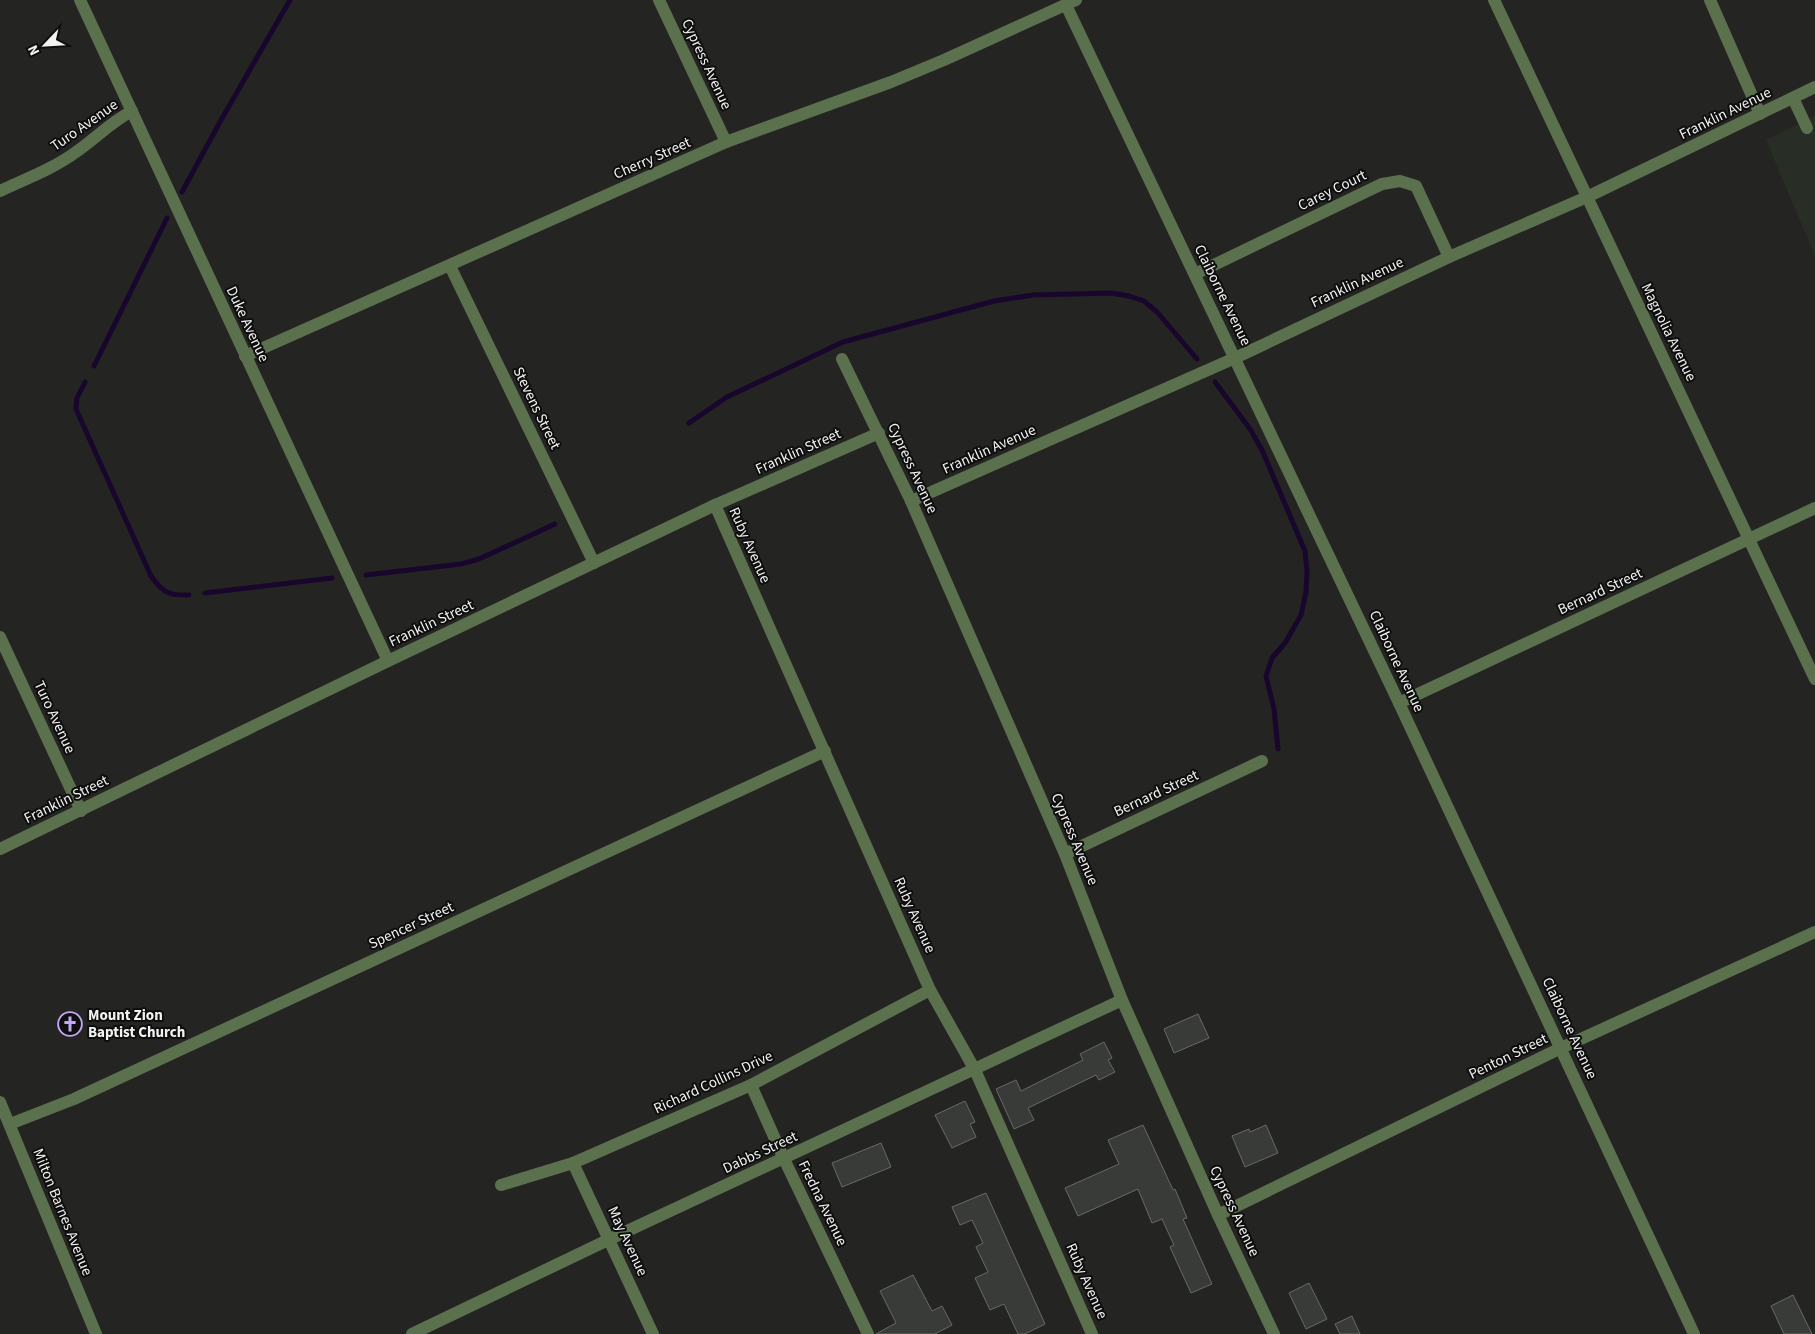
<svg xmlns="http://www.w3.org/2000/svg" width="1815" height="1334" viewBox="0 0 1815 1334" font-family="'Source Sans 3',sans-serif">
<rect width="100%" height="100%" fill="#242523"/>
<polygon fill="#282d25" points="1815,116 1815,256 1766,140"/>
<g fill="none" stroke-linecap="round" stroke-linejoin="round">
<g stroke="#18062d" stroke-width="5">
<polyline points="182,192 221,120 290,0"/>
<polyline points="94,366 167,218"/>
<path d="M85,382L77,398L76,409L151,576C162,592 169,596 189,595"/>
<polyline points="1215,382 1250,429 1262,450 1305,551 1307,571 1306,592 1301,615 1285,643 1272,658 1266,676 1274,709 1278,749"/>
<polyline points="689,423 727,397 843,342 994,301 1033,295 1111,293 1129,296 1144,301 1157,312 1197,359"/>
<polyline points="366,575 461,564 479,559 555,524"/>
<polyline points="205,593 332,578"/>
</g>
</g>
<g fill="#393b38" stroke="#686a67">
<polygon points="1198,1014 1209,1038 1174,1053 1164,1029"/>
<polygon points="1104,1042 1112,1058 1108,1060 1115,1072 1099,1080 1096,1075 1028,1108 1034,1120 1014,1129 996,1089 1016,1080 1021,1091 1083,1060 1080,1054"/>
<polygon points="965,1101 975,1122 970,1124 976,1137 952,1148 935,1115"/>
<polygon points="1143,1125 1173,1190 1175,1189 1187,1218 1183,1219 1212,1284 1191,1293 1170,1247 1174,1245 1162,1219 1152,1223 1138,1189 1078,1216 1065,1188 1119,1164 1108,1140"/>
<polygon points="1266,1125 1278,1153 1245,1167 1232,1136 1249,1129 1250,1132"/>
<polygon points="881,1143 891,1167 842,1187 832,1163"/>
<polygon points="986,1193 1045,1324 1025,1334 1018,1334 1004,1304 990,1310 975,1278 988,1272 976,1247 983,1243 972,1220 960,1225 952,1207"/>
<polygon points="913,1275 932,1311 942,1306 952,1325 935,1334 876,1334 896,1323 880,1291"/>
<polygon points="1309,1283 1327,1319 1306,1329 1289,1293"/>
<polygon points="1793,1295 1812,1334 1784,1334 1771,1306"/>
<polygon points="1352,1316 1360,1334 1340,1334 1335,1324"/>
</g>
<g fill="none" stroke-linecap="round" stroke-linejoin="round">
<g stroke="#5b714d" stroke-width="12">
<polyline points="80,0 388,661"/>
<polyline points="659,0 726,142"/>
<polyline points="1494,0 1815,679"/>
<polyline points="1710,0 1760,114"/>
<polyline points="1066,5 1399,703 1694,1334"/>
<polyline points="1793,98 1807,128"/>
<path d="M0,191C25,179 53,169 76,152C96,138 111,122 132,111"/>
<polyline points="450,266 594,563"/>
<polyline points="1195,274 1382,184 1400,181 1416,186 1449,257"/>
<polyline points="245,356 726,142 891,82 944,60 1076,0"/>
<polyline points="842,359 911,501 1065,854 1122,1000 1218,1215 1274,1334"/>
<polyline points="911,501 1235,358 1449,257 1587,197 1815,87"/>
<polyline points="715,505 930,990 975,1070 1092,1334"/>
<polyline points="0,637 81,811"/>
<polyline points="1399,703 1815,508"/>
<polyline points="0,849 388,661 715,505 879,433"/>
<polyline points="1065,854 1262,761"/>
<polyline points="751,1085 784,1159 868,1334"/>
<polyline points="0,1102 96,1334"/>
<polyline points="10,1124 74,1099 825,751"/>
<polyline points="573,1163 653,1334"/>
<polyline points="501,1185 573,1163 751,1085 930,990"/>
<polyline points="1218,1215 1561,1048 1815,932"/>
<polyline points="412,1334 610,1239 1122,1000"/>
</g>
</g>
<defs>
<g id="church-ring" transform="scale(1.25)"><circle r="9.5" fill="#0d0e0d" stroke="#c3a7f2" stroke-width="1.5"/><path d="M-1.2-6h2.4v3.5h3.3v2.4h-3.3V6h-2.4V-.1h-3.3v-2.4h3.3Z" fill="#c3a7f2"/></g>
</defs>
<g fill-rule="evenodd">
<use href="#church-ring" x="70" y="1024"/>
</g>
<g text-anchor="middle" stroke-width="4" stroke-linejoin="round" paint-order="stroke">
<g font-size="15" fill="#f2f3f1" stroke="#0d0e0d">
<text transform="translate(707 64) rotate(65)" y="5">Cypress Avenue</text>
<text transform="translate(1725 113) rotate(-26)" y="5">Franklin Avenue</text>
<text transform="translate(84 125) rotate(-35)" y="5">Turo Avenue</text>
<text transform="translate(652 158) rotate(-24)" y="5">Cherry Street</text>
<text transform="translate(1332 190) rotate(-26)" y="5">Carey Court</text>
<text transform="translate(1357 282) rotate(-25)" y="5">Franklin Avenue</text>
<text transform="translate(1223 295) rotate(64)" y="5">Claiborne Avenue</text>
<text transform="translate(248 324) rotate(65)" y="5">Duke Avenue</text>
<text transform="translate(1669 332) rotate(64)" y="5">Magnolia Avenue</text>
<text transform="translate(537 408) rotate(64)" y="5">Stevens Street</text>
<text transform="translate(989 449) rotate(-24)" y="5">Franklin Avenue</text>
<text transform="translate(798 451) rotate(-24)" y="5">Franklin Street</text>
<text transform="translate(913 468) rotate(65)" y="5">Cypress Avenue</text>
<text transform="translate(750 545) rotate(66)" y="5">Ruby Avenue</text>
<text transform="translate(1600 591) rotate(-25)" y="5">Bernard Street</text>
<text transform="translate(431 623) rotate(-25)" y="5">Franklin Street</text>
<text transform="translate(1397 661) rotate(65)" y="5">Claiborne Avenue</text>
<text transform="translate(55 717) rotate(65)" y="5">Turo Avenue</text>
<text transform="translate(1156 793) rotate(-25)" y="5">Bernard Street</text>
<text transform="translate(66 799) rotate(-26)" y="5">Franklin Street</text>
<text transform="translate(1075 839) rotate(67)" y="5">Cypress Avenue</text>
<text transform="translate(915 915) rotate(66)" y="5">Ruby Avenue</text>
<text transform="translate(411 925) rotate(-25)" y="5">Spencer Street</text>
<text transform="translate(1570 1028) rotate(65)" y="5">Claiborne Avenue</text>
<text transform="translate(1508 1056) rotate(-26)" y="5">Penton Street</text>
<text transform="translate(713 1082) rotate(-25)" y="5">Richard Collins Drive</text>
<text transform="translate(760 1152) rotate(-25)" y="5">Dabbs Street</text>
<text transform="translate(823 1203) rotate(64)" y="5">Fredna Avenue</text>
<text transform="translate(1235 1211) rotate(65)" y="5">Cypress Avenue</text>
<text transform="translate(63 1212) rotate(68)" y="5">Milton Barnes Avenue</text>
<text transform="translate(628 1241) rotate(65)" y="5">May Avenue</text>
<text transform="translate(1087 1281) rotate(66)" y="5">Ruby Avenue</text>
</g>
<g font-size="15" font-weight="bold" fill="#f2f3f1" stroke="#0d0e0d" text-anchor="start">
<text x="88" y="1020">Mount Zion<tspan x="88" dy="17">Baptist Church</tspan></text>
</g>
</g>
<g transform="translate(45 45) rotate(245)" stroke="#0d0e0d" stroke-width="4" paint-order="stroke">
<path d="M0-4L9 19L0 12L-9 19Z" fill="#f2f3f1"/>
<text y="-8" font-size="14" font-weight="bold" text-anchor="middle" fill="#f2f3f1">N</text>
</g>
</svg>
